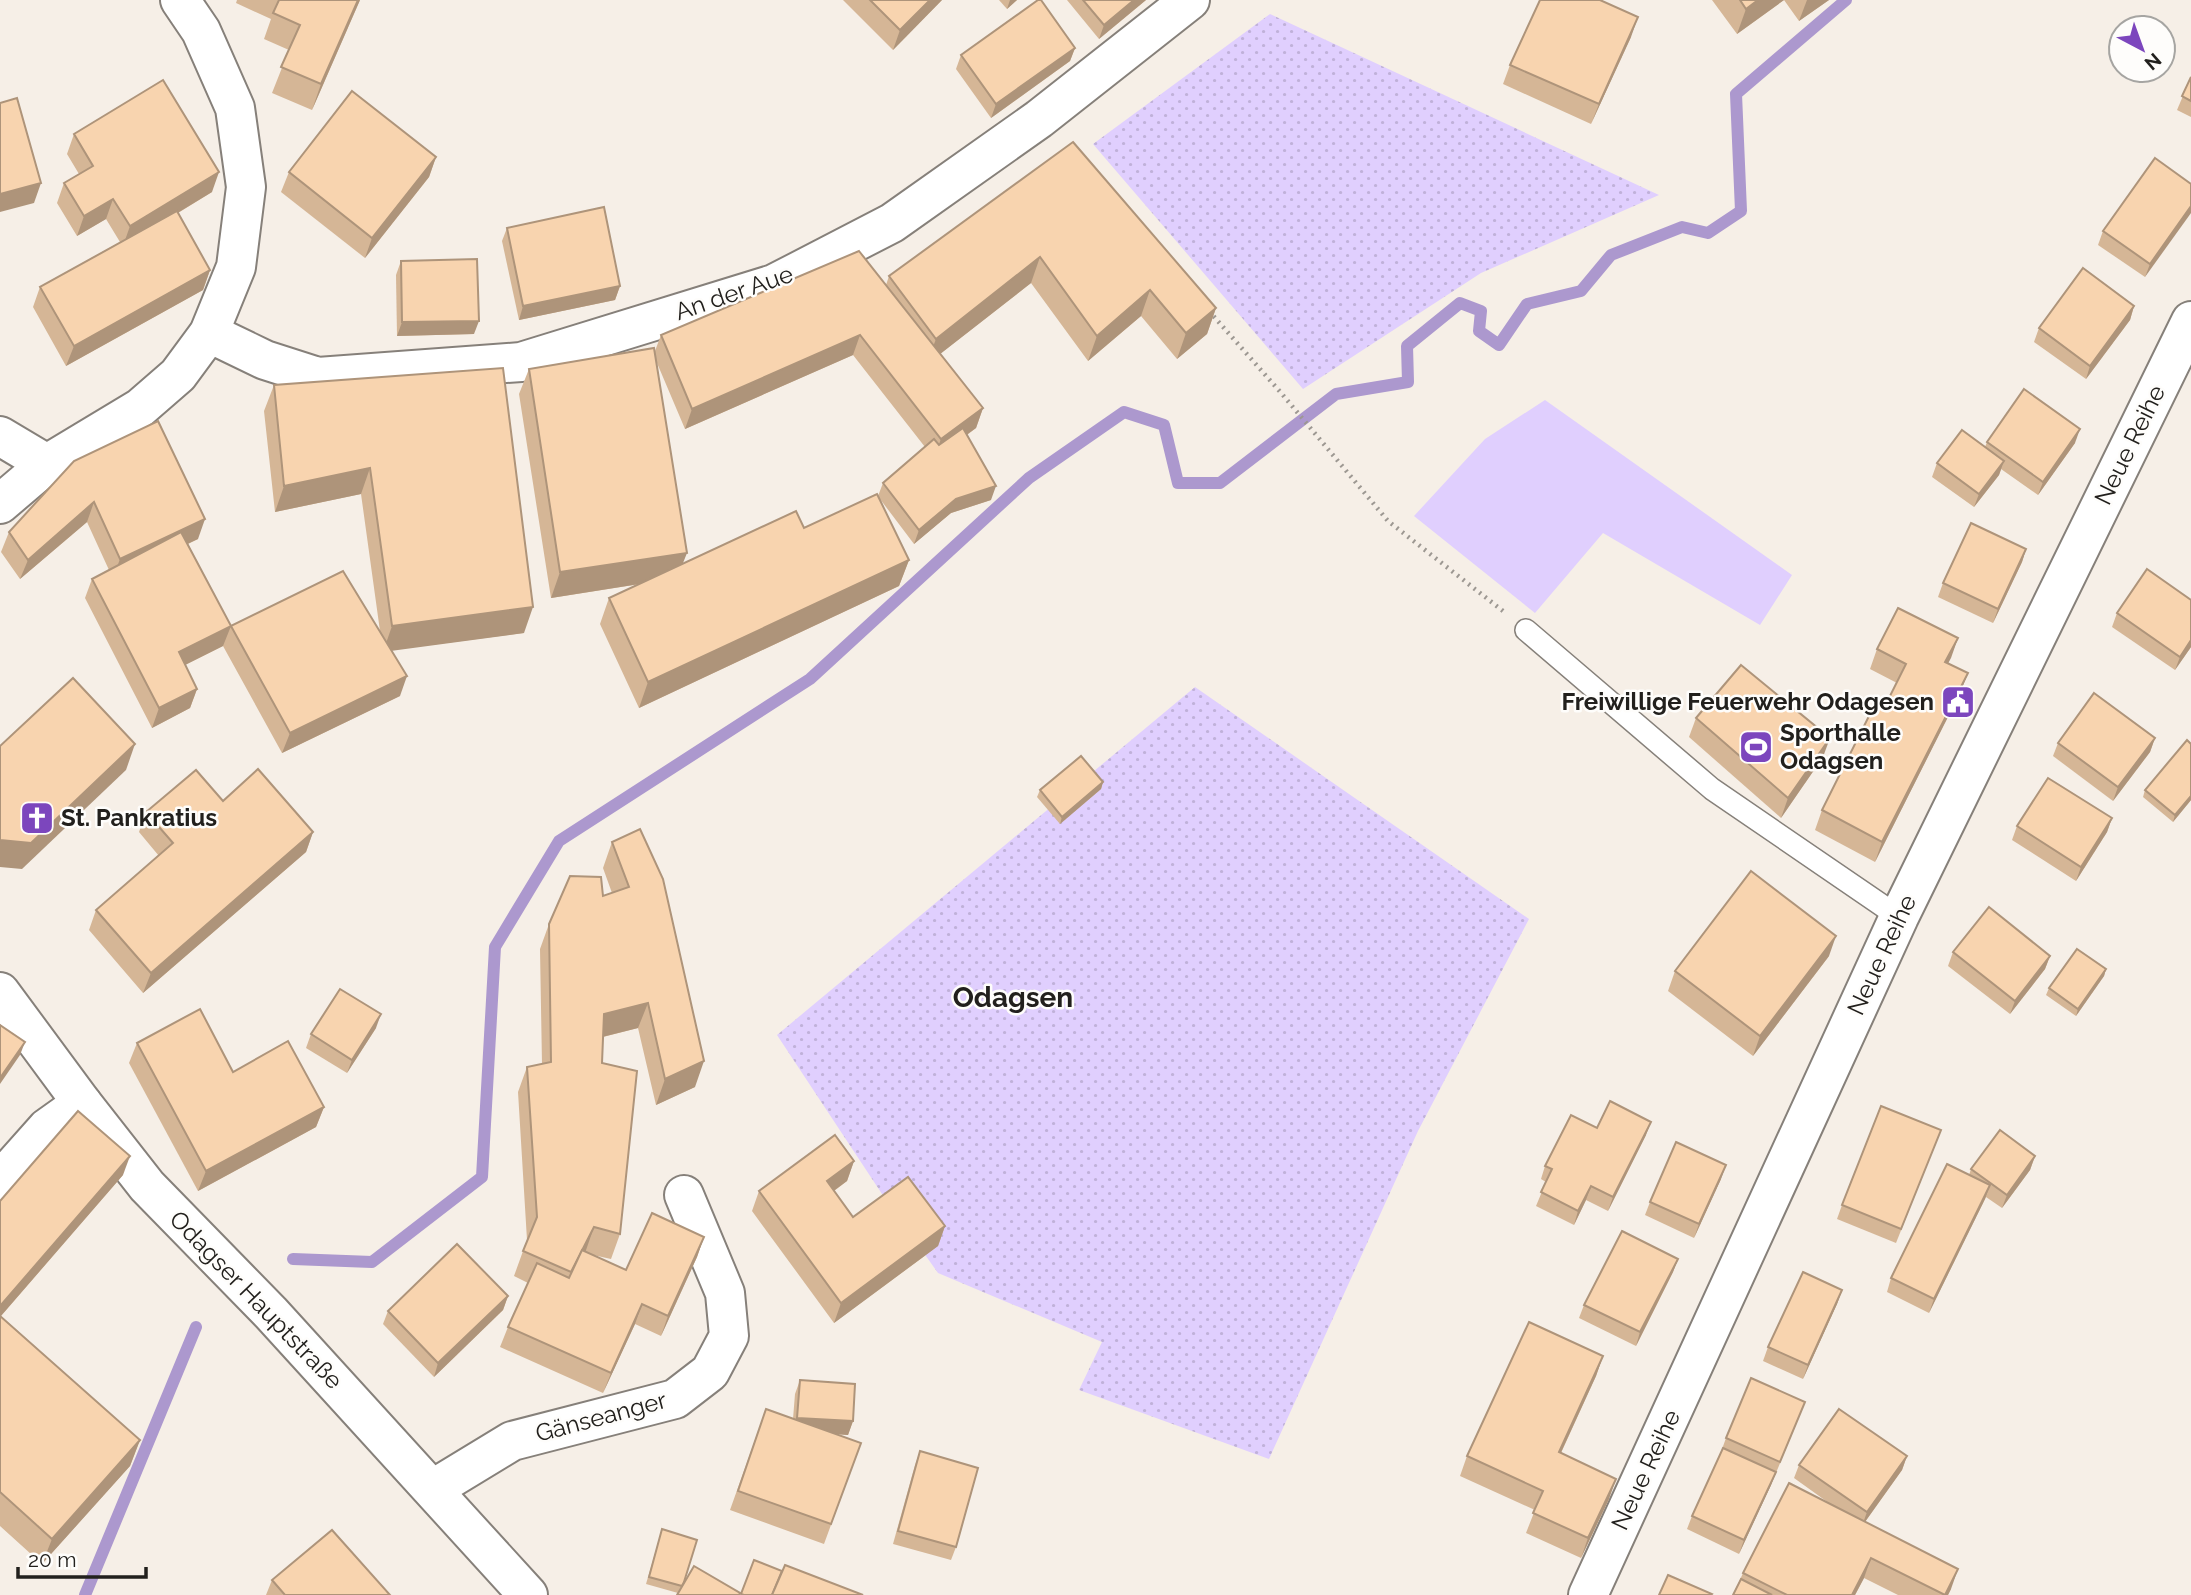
<svg xmlns="http://www.w3.org/2000/svg" width="2191" height="1595" viewBox="0 0 2191 1595" font-family="Raleway,sans-serif">
<defs>
<pattern id="grass-dots" width="8" height="8" patternUnits="userSpaceOnUse" patternTransform="scale(1.75)"><rect width="8" height="8" fill="#e0cffe"/><path d="M2 2h.1M6 6h.1" fill="none" stroke="#c0b1d9" stroke-width="1.8" stroke-linecap="round"/></pattern>
</defs>
<rect width="100%" height="100%" fill="#f6efe7"/>
<g fill="url(#grass-dots)">
<polygon points="1270,14 1659,195 1481,273 1303,389 1093,144"/>
<polygon points="1195,687 1529,919 1418,1131 1269,1459 1079,1390 1102,1342 938,1273 882,1194 777,1035"/>
</g>
<polygon fill="#e0cffe" points="1545,400 1792,575 1760,625 1603,533 1535,613 1414,516 1485,439"/>
<g fill="none" stroke-linecap="round" stroke-linejoin="round">
<g stroke="#ac98ce" stroke-width="12">
<polyline points="293,1259 372,1262 482,1177 495,947 559,841 810,679 1029,478 1124,412 1164,425 1178,483 1220,483 1336,394 1408,382 1407,346 1460,303 1481,311 1479,331 1499,345 1527,304 1581,291 1611,255 1682,227 1708,233 1741,211 1736,94 1846,0"/>
<polyline points="85,1595 196,1327"/>
</g>
<g stroke="#86807a" stroke-width="24">
<polyline id="lane" points="1526,630 1712,789 1899,917"/>
</g>
<g stroke="#86807a" stroke-width="42">
<g id="street">
<polyline points="209,333 265,360 318,377 521,362 774,284 892,223 1039,119 1190,0"/>
<polyline points="0,436 47,464"/>
<polyline points="0,1181 47,1128 82,1103"/>
<polyline points="433,1489 512,1441 675,1399 710,1372 729,1336 725,1293 684,1195"/>
<polyline points="1588,1595 1899,917 2191,321"/>
</g>
</g>
<g stroke="#86807a" stroke-width="42">
<g id="secondary">
<polyline points="0,504 47,464 140,408 178,375 209,333 236,267 246,187 235,108 201,31 180,0"/>
<polyline points="0,992 82,1103 147,1186 271,1313 528,1595"/>
</g>
</g>
<polyline stroke="#9d9892" stroke-width="4.5" stroke-dasharray="2 5" stroke-linecap="butt" points="1209,311 1282,394 1388,521 1503,611"/>
<use href="#lane" stroke="#fff" stroke-width="21"/>
<use href="#street" stroke="#fff" stroke-width="38"/>
<use href="#secondary" stroke="#fff" stroke-width="38"/>
</g>
<g fill="#d5b696" fill-rule="evenodd">
<polygon points="237,0 360,0 312,110 272,93 289,50 264,39 271,19 236,3"/>
<polygon points="843,0 942,0 893,50"/>
<polygon points="999,0 1017,0 1007,9"/>
<polygon points="1067,0 1146,0 1099,39"/>
<polygon points="1712,0 1829,0 1799,21 1784,0 1737,34"/>
<polygon points="1631,37 1591,124 1503,84 1510,65"/>
<polygon points="1075,48 1070,61 991,118 956,69 961,55"/>
<polygon points="2191,77 2191,117 2177,110"/>
<polygon points="74,134 212,192 178,213 210,270 203,290 66,366 33,307 40,287 120,242 106,219 77,236 57,203 64,183 79,174 67,154"/>
<path d="M1073,142L1216,308L1207,334L1177,359L1141,316L1088,361L1031,283L940,354L983,408L976,428L967,435L991,500L951,513L914,544L880,499L909,560L899,586L639,708L600,624L609,598L640,584L551,598L519,394L529,369L655,351L661,335L886,285L889,276ZM853,355L925,447L883,483L878,496L804,528L683,564L657,363L685,429Z"/>
<polygon points="436,157 429,177 365,258 281,192 289,172"/>
<polygon points="2191,184 2145,277 2098,245 2103,231"/>
<polygon points="507,228 620,286 615,300 519,320 502,241"/>
<polygon points="401,261 474,334 397,336 396,275"/>
<polygon points="2134,306 2130,320 2086,379 2034,342 2039,328"/>
<polygon points="503,368 524,633 391,650 400,696 282,753 223,646 185,665 197,689 190,708 152,728 85,598 92,579 109,570 87,522 20,579 1,552 9,532 74,461 198,539 188,544 231,626 380,631 361,494 275,512 264,411 274,385"/>
<polygon points="1987,442 2075,443 2038,495 2001,469 1999,475 1974,507 1932,477 1937,463 1985,447"/>
<polygon points="2026,549 2022,562 1993,623 1938,597 1943,583"/>
<polygon points="2117,613 2191,647 2175,670 2112,627"/>
<polygon points="1958,638 1948,663 1968,673 1960,693 1875,862 1815,830 1822,810 1883,710 1897,683 1870,669 1877,649"/>
<polygon points="1696,718 1823,757 1781,818 1689,737"/>
<polygon points="2155,738 2150,752 2113,801 2053,756 2058,743"/>
<polygon points="2191,744 2191,800 2173,822 2143,797 2145,790"/>
<polygon points="1103,782 1101,789 1060,824 1037,797 1040,790"/>
<polygon points="223,801 313,832 306,852 143,993 89,930 96,910 159,856 139,832 146,812"/>
<polygon points="2112,818 2107,832 2076,881 2012,840 2017,826"/>
<polygon points="640,829 695,1087 656,1105 638,1028 603,1037 602,1063 620,1234 611,1259 593,1255 626,1270 704,1237 697,1257 661,1336 635,1324 603,1393 500,1347 508,1327 528,1283 514,1276 527,1240 518,1092 527,1067 542,1064 540,949 549,924 603,896 612,893 603,868 612,842"/>
<polygon points="1953,952 2050,956 2045,969 2010,1014 1948,966"/>
<polygon points="1829,956 1753,1056 1668,991 1675,971"/>
<polygon points="2106,969 2104,976 2076,1016 2046,995 2049,988"/>
<polygon points="376,1028 347,1073 306,1048 311,1034"/>
<polygon points="137,1043 233,1072 324,1107 316,1127 198,1191 129,1063"/>
<polygon points="1597,1128 1646,1135 1608,1211 1586,1200 1574,1225 1536,1206 1546,1182 1541,1179 1545,1166"/>
<polygon points="1941,1130 1896,1243 1837,1219 1842,1205"/>
<polygon points="2035,1156 2030,1170 2002,1208 1986,1197 1929,1313 1887,1292 1891,1278 1969,1175 1971,1169"/>
<polygon points="854,1161 847,1181 834,1191 853,1217 945,1226 938,1246 834,1323 752,1211 759,1191"/>
<polygon points="123,1175 1,1316 140,1440 130,1466 42,1564 0,1526 0,1201"/>
<polygon points="1721,1179 1694,1238 1645,1215 1650,1202"/>
<polygon points="1678,1259 1673,1272 1636,1346 1579,1318 1584,1305"/>
<polygon points="1842,1290 1837,1304 1803,1379 1763,1361 1768,1347"/>
<polygon points="508,1296 503,1310 434,1377 383,1324 388,1311"/>
<polygon points="1603,1356 1596,1376 1561,1453 1609,1499 1581,1558 1526,1533 1535,1510 1460,1476 1467,1456"/>
<polygon points="800,1380 853,1421 848,1435 836,1434 861,1443 824,1544 730,1510 766,1409 793,1419 795,1394"/>
<polygon points="1800,1415 1771,1485 1739,1554 1687,1529 1692,1516 1721,1452 1726,1438"/>
<polygon points="920,1451 956,1547 951,1560 893,1544 915,1465"/>
<polygon points="1907,1456 1902,1470 1865,1522 1951,1589 1948,1595 1898,1595 1864,1578 1855,1595 1733,1595 1743,1573 1833,1506 1794,1478 1799,1465"/>
<polygon points="660,1536 684,1582 678,1593 646,1584"/>
<polygon points="272,1580 390,1595 266,1595"/>
</g>
<g fill="#ae947a">
<polygon points="358,0 360,0 312,110 321,84"/>
<polygon points="930,0 942,0 893,50 900,30"/>
<polygon points="1010,0 1017,0 1007,9"/>
<polygon points="1134,0 1146,0 1099,39 1104,25"/>
<polygon points="1758,0 1784,0 1737,34 1746,9"/>
<polygon points="1807,0 1829,0 1799,21"/>
<polygon points="1638,17 1631,37 1591,124 1599,104"/>
<polygon points="1075,48 1070,61 991,118 996,104"/>
<polygon points="436,157 429,177 365,258 372,238"/>
<polygon points="219,172 212,192 123,246 130,226"/>
<polygon points="41,183 34,203 0,212 0,194"/>
<polygon points="113,199 106,219 77,236 84,216"/>
<polygon points="2191,206 2191,213 2145,277 2150,264"/>
<polygon points="1040,257 1031,283 926,365 936,339"/>
<polygon points="210,270 203,290 66,366 74,346"/>
<polygon points="620,286 615,300 519,320 523,306"/>
<polygon points="1150,290 1141,316 1088,361 1097,336"/>
<polygon points="2134,306 2130,320 2086,379 2090,366"/>
<polygon points="1216,308 1207,334 1177,359 1186,333"/>
<polygon points="479,321 474,334 397,336 402,322"/>
<polygon points="860,335 853,355 685,429 692,409"/>
<polygon points="983,408 976,428 934,458 941,439"/>
<polygon points="2080,429 2075,443 2038,495 2043,482"/>
<polygon points="2004,461 1999,475 1974,507 1979,494"/>
<polygon points="370,468 361,494 275,512 284,486"/>
<polygon points="996,486 991,500 951,513 914,544 919,530 956,499"/>
<polygon points="94,502 87,522 20,579 28,560"/>
<polygon points="205,519 198,539 113,578 120,559"/>
<polygon points="2026,549 2022,562 1993,623 1998,609"/>
<polygon points="687,553 677,578 551,598 560,572"/>
<polygon points="909,560 899,586 639,708 648,682"/>
<polygon points="533,607 524,633 383,652 392,626"/>
<polygon points="231,626 223,646 171,672 179,652"/>
<polygon points="1958,638 1951,658 1938,682 1945,662"/>
<polygon points="2191,640 2191,647 2175,670 2180,657"/>
<polygon points="1968,673 1960,693 1875,862 1882,842"/>
<polygon points="407,676 400,696 282,753 290,733"/>
<polygon points="197,689 190,708 152,728 159,708"/>
<polygon points="1830,738 1823,757 1781,818 1788,798"/>
<polygon points="2155,738 2150,752 2113,801 2118,787"/>
<polygon points="135,744 126,770 22,869 0,867 0,840"/>
<polygon points="1103,782 1101,789 1060,824 1062,817"/>
<polygon points="2191,796 2191,800 2173,822 2175,815"/>
<polygon points="2112,818 2107,832 2076,881 2081,867"/>
<polygon points="313,832 306,852 143,993 151,973"/>
<polygon points="1836,936 1829,956 1753,1056 1760,1036"/>
<polygon points="2050,956 2045,969 2010,1014 2015,1001"/>
<polygon points="2106,969 2104,976 2076,1016 2078,1009"/>
<polygon points="648,1003 638,1028 594,1039 604,1014"/>
<polygon points="381,1014 376,1028 347,1073 352,1060"/>
<polygon points="25,1042 20,1055 0,1084 0,1078"/>
<polygon points="704,1061 695,1087 656,1105 665,1079"/>
<polygon points="324,1107 316,1127 198,1191 206,1171"/>
<polygon points="1651,1122 1646,1135 1608,1211 1613,1197"/>
<polygon points="130,1156 123,1175 0,1317 0,1306"/>
<polygon points="2035,1156 2030,1170 2002,1208 2007,1195"/>
<polygon points="854,1161 847,1181 820,1201 827,1181"/>
<polygon points="1726,1165 1721,1179 1694,1238 1699,1224"/>
<polygon points="1990,1185 1985,1199 1929,1313 1934,1299"/>
<polygon points="1591,1186 1586,1200 1574,1225 1578,1211"/>
<polygon points="945,1226 938,1246 834,1323 841,1303"/>
<polygon points="594,1227 585,1253 571,1272"/>
<polygon points="704,1237 697,1257 661,1336 668,1316"/>
<polygon points="1678,1259 1673,1272 1636,1346 1640,1332"/>
<polygon points="1842,1290 1837,1304 1803,1379 1808,1365"/>
<polygon points="508,1296 503,1310 434,1377 438,1363"/>
<polygon points="642,1304 635,1324 603,1393 611,1373"/>
<polygon points="1603,1356 1596,1376 1552,1472 1559,1452"/>
<polygon points="797,1418 853,1421 848,1435 792,1431"/>
<polygon points="140,1440 130,1466 42,1564 52,1539"/>
<polygon points="1907,1456 1902,1470 1862,1526 1867,1512"/>
<polygon points="1776,1472 1771,1485 1739,1554 1744,1540"/>
<polygon points="1616,1479 1609,1499 1581,1558 1588,1538"/>
<polygon points="1871,1558 1864,1578 1855,1595 1852,1595"/>
<polygon points="1958,1569 1951,1589 1948,1595 1945,1595"/>
</g>
<g fill="#f8d4af" stroke="#ae947a" stroke-width="2">
<polygon points="279,0 358,0 321,84 281,67 300,25 273,13"/>
<polygon points="870,0 930,0 900,30"/>
<polygon points="1038,0 1041,0 1075,48 996,104 961,55"/>
<polygon points="1083,0 1134,0 1104,25"/>
<polygon points="1540,0 1600,0 1638,17 1599,104 1510,65"/>
<polygon points="1740,0 1758,0 1746,9"/>
<polygon points="2191,77 2191,101 2182,96"/>
<polygon points="163,80 219,172 130,226 113,199 84,216 64,183 93,166 74,134"/>
<polygon points="352,91 436,157 372,238 289,172"/>
<polygon points="17,98 41,183 0,194 0,103"/>
<polygon points="1073,142 1216,308 1186,333 1150,290 1097,336 1040,257 936,339 889,276"/>
<polygon points="2155,158 2191,184 2191,206 2150,264 2103,231"/>
<polygon points="604,207 620,286 523,306 507,228"/>
<polygon points="177,211 210,270 74,346 40,287"/>
<polygon points="859,251 983,408 941,439 860,335 692,409 661,335"/>
<polygon points="477,259 479,321 402,322 401,261"/>
<polygon points="2083,268 2134,306 2090,366 2039,328"/>
<polygon points="654,348 687,553 560,572 529,369"/>
<polygon points="503,368 533,607 392,626 370,468 284,486 274,385"/>
<polygon points="2024,389 2080,429 2043,482 1987,442"/>
<polygon points="158,421 205,519 120,559 94,502 28,560 9,532 74,461"/>
<polygon points="963,428 996,486 956,499 919,530 883,483 934,439 939,445"/>
<polygon points="1962,430 2004,461 1979,494 1937,463"/>
<polygon points="877,494 909,560 648,682 609,598 796,511 804,528"/>
<polygon points="1971,523 2026,549 1998,609 1943,583"/>
<polygon points="181,532 231,626 343,571 407,676 290,733 231,626 179,652 197,689 159,708 92,579"/>
<polygon points="2147,569 2191,600 2191,640 2180,657 2117,613"/>
<polygon points="1898,608 1958,638 1945,662 1968,673 1882,842 1822,810 1874,706 1883,710 1906,664 1877,649"/>
<polygon points="1741,665 1830,738 1788,798 1696,718"/>
<polygon points="73,678 135,744 31,843 0,840 0,746"/>
<polygon points="2094,693 2155,738 2118,787 2058,743"/>
<polygon points="2187,740 2191,744 2191,796 2175,815 2145,790"/>
<polygon points="1081,756 1103,782 1062,817 1040,790"/>
<polygon points="258,769 313,832 151,973 96,910 173,843 146,812 196,770 223,801"/>
<polygon points="2048,778 2112,818 2081,867 2017,826"/>
<polygon points="640,829 663,879 704,1061 665,1079 648,1003 604,1014 602,1063 637,1071 620,1234 594,1227 571,1272 523,1251 537,1217 527,1067 551,1062 549,924 570,876 601,877 603,896 629,887 612,842"/>
<polygon points="1751,871 1836,936 1760,1036 1675,971"/>
<polygon points="1989,907 2050,956 2015,1001 1953,952"/>
<polygon points="2077,949 2106,969 2078,1009 2049,988"/>
<polygon points="340,989 381,1014 352,1060 311,1034"/>
<polygon points="200,1009 233,1072 288,1041 324,1107 206,1171 137,1043"/>
<polygon points="0,1025 25,1042 0,1078"/>
<polygon points="1610,1101 1651,1122 1613,1197 1591,1186 1578,1211 1541,1192 1552,1169 1545,1166 1571,1115 1597,1128"/>
<polygon points="1881,1106 1941,1130 1901,1229 1842,1205"/>
<polygon points="78,1111 130,1156 0,1306 0,1201"/>
<polygon points="2000,1130 2035,1156 2007,1195 1971,1169"/>
<polygon points="835,1135 854,1161 827,1181 853,1217 908,1177 945,1226 841,1303 759,1191"/>
<polygon points="1676,1142 1726,1165 1699,1224 1650,1202"/>
<polygon points="1947,1164 1990,1185 1934,1299 1891,1278"/>
<polygon points="652,1213 704,1237 668,1316 642,1304 611,1373 508,1327 537,1263 569,1278 582,1250 626,1270"/>
<polygon points="1622,1231 1678,1259 1640,1332 1584,1305"/>
<polygon points="457,1244 508,1296 438,1363 388,1311"/>
<polygon points="1803,1272 1842,1290 1808,1365 1768,1347"/>
<polygon points="0,1316 140,1440 52,1539 0,1492"/>
<polygon points="1529,1322 1603,1356 1559,1452 1616,1479 1588,1538 1533,1513 1543,1491 1467,1456"/>
<polygon points="1751,1378 1805,1402 1780,1462 1726,1438"/>
<polygon points="800,1380 855,1384 853,1421 797,1418"/>
<polygon points="766,1409 861,1443 831,1524 738,1491"/>
<polygon points="1839,1409 1907,1456 1867,1512 1799,1465"/>
<polygon points="1723,1448 1776,1472 1744,1540 1692,1516"/>
<polygon points="920,1451 978,1468 956,1547 898,1531"/>
<polygon points="1789,1483 1958,1569 1945,1595 1871,1558 1852,1595 1787,1595 1743,1573"/>
<polygon points="662,1529 697,1540 684,1582 682,1586 649,1577"/>
<polygon points="332,1530 390,1595 285,1595 272,1580"/>
<polygon points="754,1560 782,1571 772,1595 744,1595 741,1594"/>
<polygon points="785,1565 863,1595 772,1595"/>
<polygon points="694,1566 740,1593 739,1595 677,1595"/>
<polygon points="1668,1575 1712,1594 1711,1595 1659,1595"/>
<polygon points="1741,1579 1772,1595 1733,1595"/>
</g>
<defs>
<g id="civic-square" transform="scale(1.75)"><rect x="-9" y="-9" width="18" height="18" rx="4" fill="#7c46bd" stroke="#fefdfb"/><path d="M-.6-6.5H3V-4.5H.6V-3L4-1V1h2V6H-6V1h2V-1L-.6-3ZM-1.2 2.5V6h2.4V2.5Z" fill="#fff"/></g>
<g id="stadium-square" transform="scale(1.75)"><rect x="-9" y="-9" width="18" height="18" rx="4" fill="#7c46bd" stroke="#fefdfb"/><path d="M0-5a6.5 5 0 1 0 0 10a6.5 5 0 1 0 0-10ZM-3.5-1.8h7v3.6h-7Z" fill="#fff"/></g>
<g id="church-square" transform="scale(1.75)"><rect x="-9" y="-9" width="18" height="18" rx="4" fill="#7c46bd" stroke="#fefdfb"/><path d="M-1.2-6h2.4v3.5h3.3v2.4h-3.3V6h-2.4V-.1h-3.3v-2.4h3.3Z" fill="#fff"/></g>
</defs>
<g fill-rule="evenodd">
<use href="#civic-square" x="1958" y="702"/>
<use href="#stadium-square" x="1756" y="747"/>
<use href="#church-square" x="37" y="818"/>
</g>
<g text-anchor="middle" stroke-width="5" stroke-linejoin="round" paint-order="stroke">
<g font-size="24" fill="#22201d" stroke="#fefdfb">
<text transform="translate(734 293) rotate(-19)" y="8">An der Aue</text>
<text transform="translate(2130 445) rotate(-64)" y="8">Neue Reihe</text>
<text transform="translate(1882 955) rotate(-65)" y="8">Neue Reihe</text>
<text transform="translate(256 1300) rotate(46)" y="8">Odagser Hauptstraße</text>
<text transform="translate(601 1417) rotate(-15)" y="8">Gänseanger</text>
<text transform="translate(1646 1470) rotate(-65)" y="8">Neue Reihe</text>
</g>
<g font-size="24" font-weight="bold" fill="#22201d" stroke="#fefdfb" text-anchor="start">
<text x="1934" y="710" text-anchor="end">Freiwillige Feuerwehr Odagesen</text>
<text x="1780" y="741">Sporthalle<tspan x="1780" dy="28">Odagsen</tspan></text>
<text x="61" y="826">St. Pankratius</text>
</g>
<g font-size="28" font-weight="bold" fill="#22201d" stroke="#fefdfb">
<text x="1013" y="1007">Odagsen</text>
</g>
</g>
<g transform="translate(2142 49) rotate(139)"><circle r="33" fill="#fefdfb" stroke="#a6a5a2" stroke-width="2"/>
<path d="M0-5L12 26L0 18L-12 26Z" fill="#7c46bd"/>
<text y="-10" font-size="19" font-weight="bold" text-anchor="middle" fill="#22201d">N</text>
</g>
<path d="M18 1567v10h128v-10" fill="none" stroke="#22201d" stroke-width="3.5"/>
<text x="28" y="1567" font-size="21" fill="#22201d" stroke="#fefdfb" stroke-width="5" paint-order="stroke">20 m</text>
</svg>
